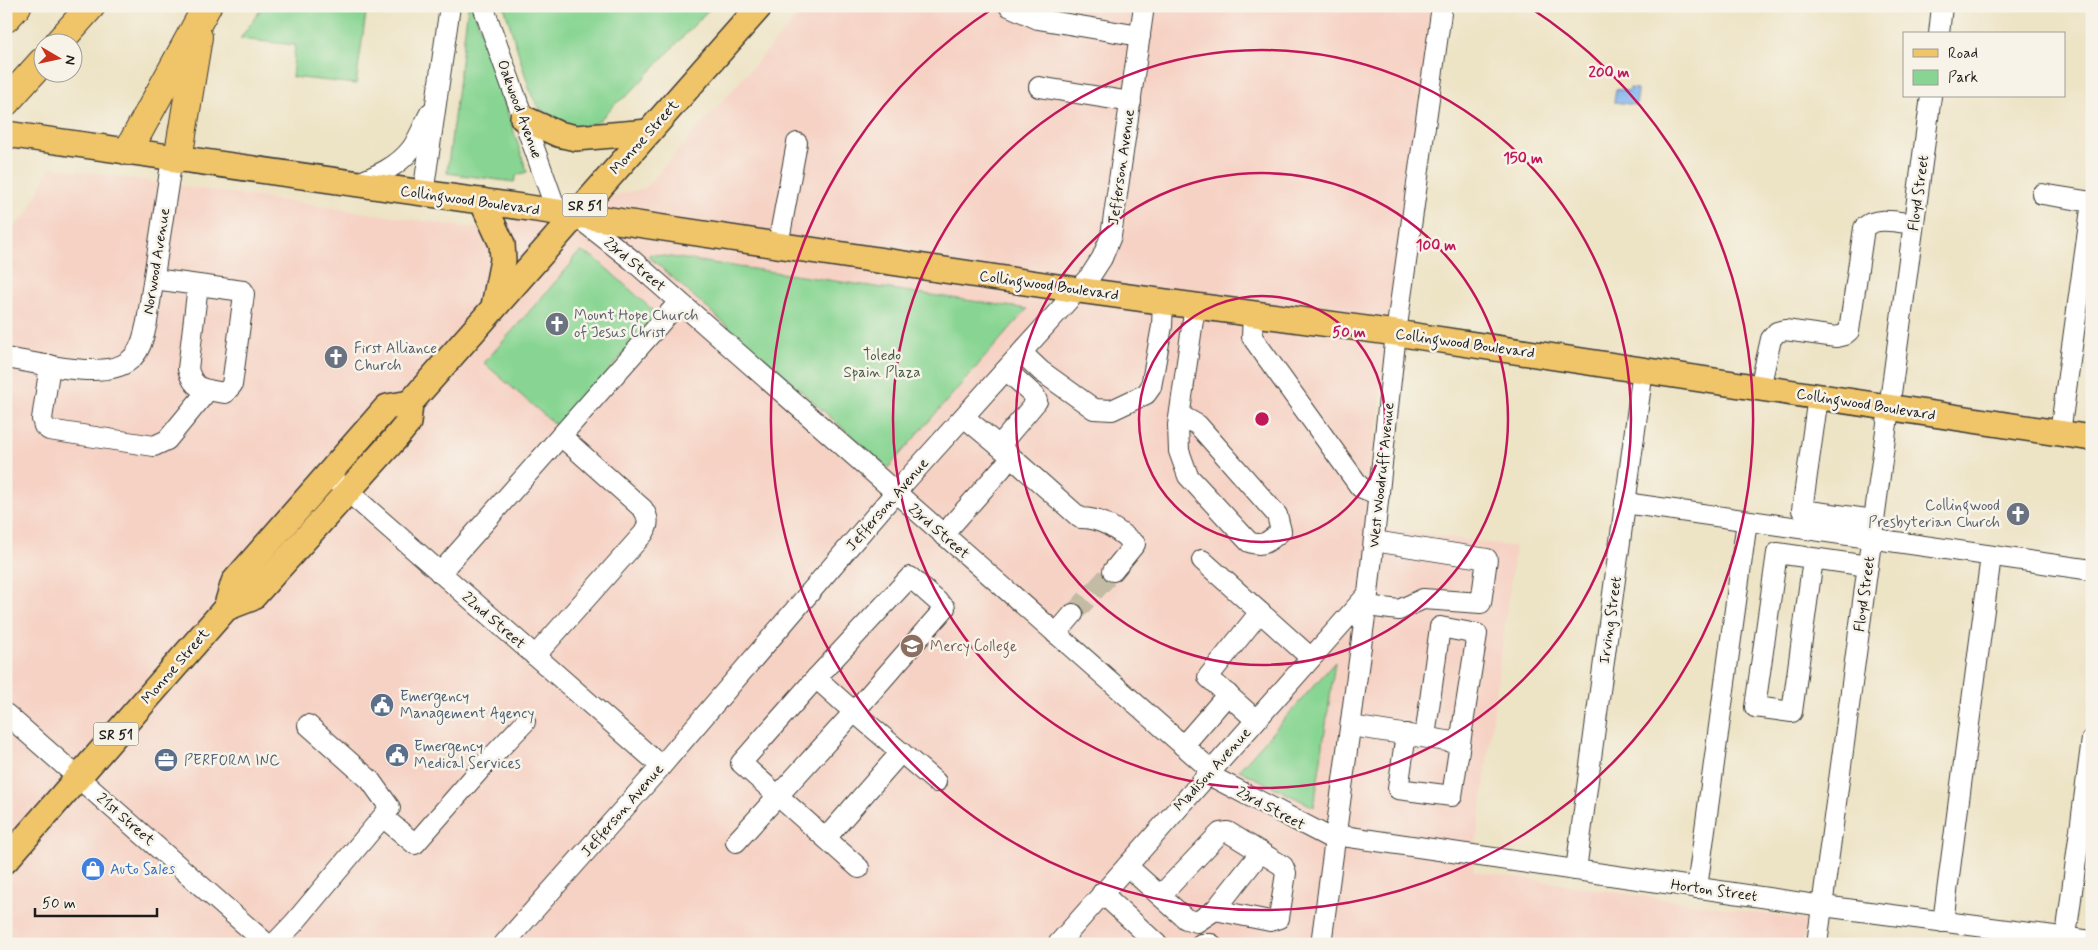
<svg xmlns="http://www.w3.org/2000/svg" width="2098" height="950" viewBox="0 0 2098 950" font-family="Mynerve,sans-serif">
<rect width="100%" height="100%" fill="#f7f3e8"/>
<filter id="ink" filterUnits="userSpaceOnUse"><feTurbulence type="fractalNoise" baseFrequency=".02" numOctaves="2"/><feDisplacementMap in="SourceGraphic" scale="10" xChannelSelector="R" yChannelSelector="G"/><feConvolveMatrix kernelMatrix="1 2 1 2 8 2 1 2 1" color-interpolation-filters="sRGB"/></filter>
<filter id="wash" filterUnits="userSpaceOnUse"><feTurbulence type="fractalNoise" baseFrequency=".0096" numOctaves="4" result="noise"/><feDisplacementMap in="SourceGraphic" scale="20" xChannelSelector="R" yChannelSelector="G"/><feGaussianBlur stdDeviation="1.12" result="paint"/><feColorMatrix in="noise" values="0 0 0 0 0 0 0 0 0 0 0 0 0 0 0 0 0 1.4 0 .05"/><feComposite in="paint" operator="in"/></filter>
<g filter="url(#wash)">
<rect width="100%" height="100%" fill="#ede3c5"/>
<polygon fill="#f6d2c4" points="807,6 1432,6 1364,525 1515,547 1473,871 1806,920 1803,944 6,944 6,236 29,211 50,167 480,229 645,188"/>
<g fill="#88d593" stroke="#527858">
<polygon points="263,6 367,6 356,84 292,77 295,45 240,39"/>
<polygon points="468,6 473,6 527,172 517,175 514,182 447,173"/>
<polygon points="504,6 712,6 628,95 616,103 598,122 582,127 565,123 539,108 531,94"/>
<polygon points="581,252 595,258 657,314 560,429 484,363 571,264 573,258"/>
<polygon points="650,254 1027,309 888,468 648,256"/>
<polygon points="1335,662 1314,807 1239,770"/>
</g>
<polygon fill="#80b3ed" stroke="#4e6884" points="1630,88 1637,89 1638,92 1636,105 1614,102 1616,89 1629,91"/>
</g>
<g filter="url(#ink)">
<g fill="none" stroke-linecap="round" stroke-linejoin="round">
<polyline stroke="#c3bba3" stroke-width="20" stroke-dasharray="20 10" stroke-linecap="butt" points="1073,614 1113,571"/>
<g stroke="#3b3a35" stroke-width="22">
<g id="minor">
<polyline points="483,6 557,212"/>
<polyline points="1009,6 1038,19 1140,36"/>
<polyline points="1939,34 1942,6"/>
<polyline points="1039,87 1131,102"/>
<path d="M355,184C376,176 398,167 412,148C419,138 424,124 430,113"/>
<polyline points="423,194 450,6"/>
<polyline points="2042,194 2092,202 2060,433"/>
<polyline points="575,215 632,260 1211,770"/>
<polyline points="778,245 797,143"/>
<path d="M154,279L243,291L244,294L232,385L225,393C204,389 194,391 188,369L198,285"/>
<polyline points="1253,314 1252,337 1360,487 1379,495"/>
<polyline points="1022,353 1041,371 1094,409 1112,410 1146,394 1151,387 1162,326 1163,301"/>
<path d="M6,358C37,363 106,381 130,360C141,351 144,335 147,322L172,158"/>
<polyline points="50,365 42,419 44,426 49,430 154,446 167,440 208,390"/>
<path d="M1760,388L1771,339L1777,332L1785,330L1836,337L1844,335L1849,331L1864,228C1875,216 1898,222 1913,224"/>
<polyline points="1818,397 1802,510 1874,520"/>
<path d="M1180,415L1198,425L1277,515L1281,531C1270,540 1264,548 1249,542L1188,476L1179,451L1178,425L1195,306"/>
<path d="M964,417L999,446L1080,518C1103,518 1117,530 1135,544L1113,571"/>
<polyline points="999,446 1037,401 1035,396 1006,370"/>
<polyline points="337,482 661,766"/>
<polyline points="1625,503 2092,570"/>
<polyline points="943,535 1002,468"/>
<polyline points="1813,559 1792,712 1755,707 1777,553 1868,566"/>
<polyline points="1202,560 1311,658"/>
<polyline points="440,573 679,302"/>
<polygon points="910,577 945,608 854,712 816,678"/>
<polyline points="1367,606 1399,610 1423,599 1481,603 1487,559 1374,541"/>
<polyline points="1056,634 1073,614"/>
<path d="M535,656L644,533C649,524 649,518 643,509L561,436"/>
<polyline points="816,678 741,763 859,868"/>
<polyline points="6,714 267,944"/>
<polyline points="1256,720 1208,677 1260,612"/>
<polyline points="1351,726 1460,743 1452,796 1398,789 1406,734"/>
<polyline points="1425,737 1440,627 1477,634 1460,743"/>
<polyline points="1183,746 1228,694"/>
<polyline points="1207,774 1336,841"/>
<polyline points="383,817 415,844 485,764 525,722"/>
<polyline points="1336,835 1823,906 2092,941"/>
<polyline points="826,838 901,752"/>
<polyline points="736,842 854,712 936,782"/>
<polyline points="1127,866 1186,919 1197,922 1215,910 1270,921 1279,918 1286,873 1283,866 1228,832 1220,833 1160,896"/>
<polyline points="1576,870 1643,370"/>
<polyline points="1697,888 1747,521"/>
<polyline points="1102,893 1157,944"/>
<polyline points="1215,910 1261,852"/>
<polyline points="1943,922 1991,556"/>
<polyline points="274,944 294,923 390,808 370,780 308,725"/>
<polyline points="504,944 658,770 895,493 1091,275 1102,258 1111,236 1144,6"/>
<polyline points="1058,944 1368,594"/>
<polyline points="1201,944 1211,944"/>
<polyline points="1321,944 1368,594 1396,333 1442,6"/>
<polyline points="1817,944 1931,96"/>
<polyline points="2065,944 2092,739"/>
</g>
</g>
<g stroke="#3b3a35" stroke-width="28">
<g id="major">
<polyline points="523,118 558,134 576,138 649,132"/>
<polyline points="6,134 557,212 1078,290 1396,333 2092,438"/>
<polyline points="482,201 502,244 503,260 494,306"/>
<polyline points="226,608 252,598 394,440 408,423 410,403 760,6"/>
<polyline points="6,860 226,608 234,582 387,407 410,403"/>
</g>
</g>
<g stroke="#3b3a35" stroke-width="30">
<g id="highway">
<polyline points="6,18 17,6"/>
<polyline points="59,42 91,6"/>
<polyline points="6,102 42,62"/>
<polyline points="128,151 207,6"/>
<polyline points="178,159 198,37"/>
</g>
</g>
<use href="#minor" stroke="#fff" stroke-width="20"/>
<use href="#major" stroke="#f0c469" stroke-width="25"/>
<use href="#highway" stroke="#f0c469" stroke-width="28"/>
</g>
</g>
<g fill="none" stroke="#c2185b" stroke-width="2.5">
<circle cx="1262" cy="419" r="123"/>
<circle cx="1262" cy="419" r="246"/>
<circle cx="1262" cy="419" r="369"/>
<path d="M1529 7A491 491 0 1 1 995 7"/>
</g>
<defs>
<g id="church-disc" transform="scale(1.25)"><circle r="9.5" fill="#6b7280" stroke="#f7f3e8"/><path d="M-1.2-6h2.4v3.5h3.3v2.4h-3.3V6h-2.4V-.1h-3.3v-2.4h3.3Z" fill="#fff"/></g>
<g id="university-disc" transform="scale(1.25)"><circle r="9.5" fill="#8d6e63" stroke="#f7f3e8"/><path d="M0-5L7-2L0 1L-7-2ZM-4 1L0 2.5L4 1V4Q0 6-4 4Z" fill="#fff"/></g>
<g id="civic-disc" transform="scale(1.25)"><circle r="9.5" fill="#5c6f8a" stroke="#f7f3e8"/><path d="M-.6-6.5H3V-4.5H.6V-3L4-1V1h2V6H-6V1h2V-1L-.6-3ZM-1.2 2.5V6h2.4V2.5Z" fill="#fff"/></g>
<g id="office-disc" transform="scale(1.25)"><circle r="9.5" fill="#5c6f8a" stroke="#f7f3e8"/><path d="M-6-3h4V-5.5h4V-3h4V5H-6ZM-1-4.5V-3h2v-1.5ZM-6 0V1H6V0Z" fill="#fff"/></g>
<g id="shop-disc" transform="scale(1.25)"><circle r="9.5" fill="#3f7fe0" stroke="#f7f3e8"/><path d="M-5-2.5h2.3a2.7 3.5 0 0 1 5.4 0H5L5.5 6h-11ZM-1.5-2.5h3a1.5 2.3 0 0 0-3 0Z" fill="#fff"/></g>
</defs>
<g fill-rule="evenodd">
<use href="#church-disc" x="557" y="324"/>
<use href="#church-disc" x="336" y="357"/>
<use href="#church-disc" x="2018" y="514"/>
<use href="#university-disc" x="912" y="646"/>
<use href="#civic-disc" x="382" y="705"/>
<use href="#civic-disc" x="397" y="755"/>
<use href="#office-disc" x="166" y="760"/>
<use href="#shop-disc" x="93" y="869"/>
</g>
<g text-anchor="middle" stroke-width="5" stroke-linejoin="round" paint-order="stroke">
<g fill="#f7f3e8" stroke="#5e5c59" stroke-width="1">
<rect x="562.5" y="193.5" width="45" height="23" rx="4"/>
<rect x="93.5" y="722.5" width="45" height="23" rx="4"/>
</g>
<g font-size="14" font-weight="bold" fill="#1c1c1c">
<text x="585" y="210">SR 51</text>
<text x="116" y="739">SR 51</text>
</g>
<g font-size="15" fill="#1c1c1c" stroke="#f7f3e8">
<text transform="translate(520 109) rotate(70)" y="5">Oakwood Avenue</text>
<text transform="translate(644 137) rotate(-48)" y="5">Monroe Street</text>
<text transform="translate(1121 167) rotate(-82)" y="5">Jefferson Avenue</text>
<text transform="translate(1918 193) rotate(-82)" y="5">Floyd Street</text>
<text transform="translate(470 200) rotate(8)" y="5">Collingwood Boulevard</text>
<text transform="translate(156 261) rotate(-81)" y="5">Norwood Avenue</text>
<text transform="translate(635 264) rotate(40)" y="5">23rd Street</text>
<text transform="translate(1049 285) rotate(8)" y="5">Collingwood Boulevard</text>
<text transform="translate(1465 343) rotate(8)" y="5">Collingwood Boulevard</text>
<text transform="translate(1866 404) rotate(9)" y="5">Collingwood Boulevard</text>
<text transform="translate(1381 475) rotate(-84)" y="5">West Woodruff Avenue</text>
<text transform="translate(887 504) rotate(-49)" y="5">Jefferson Avenue</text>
<text transform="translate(939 531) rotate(41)" y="5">23rd Street</text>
<text transform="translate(1864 594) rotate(-82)" y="5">Floyd Street</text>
<text transform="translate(494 620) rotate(41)" y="5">22nd Street</text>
<text transform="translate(1610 620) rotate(-82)" y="5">Irving Street</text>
<text transform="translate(175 666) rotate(-49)" y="5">Monroe Street</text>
<text transform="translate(1212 769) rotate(-48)" y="5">Madison Avenue</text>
<text transform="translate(1271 808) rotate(28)" y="5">23rd Street</text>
<text transform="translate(622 810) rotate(-49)" y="5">Jefferson Avenue</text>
<text transform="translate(126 819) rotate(41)" y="5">21st Street</text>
<text transform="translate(1714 890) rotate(8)" y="5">Horton Street</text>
</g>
<g font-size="15" fill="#5b616d" stroke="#f7f3e8" text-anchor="start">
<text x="574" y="320">Mount Hope Church<tspan x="574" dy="17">of Jesus Christ</tspan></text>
<text x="354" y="353">First Alliance<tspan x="354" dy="17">Church</tspan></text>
<text x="2000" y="510" text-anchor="end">Collingwood<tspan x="2000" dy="17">Presbyterian Church</tspan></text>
</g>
<g font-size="15" fill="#425d46" stroke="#f7f3e8">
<text x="882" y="360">Toledo<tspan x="882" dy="17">Spain Plaza</tspan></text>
</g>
<g font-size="15" fill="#785e54" stroke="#f7f3e8" text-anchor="start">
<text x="930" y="651">Mercy College</text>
</g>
<g font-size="15" fill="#4e5e75" stroke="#f7f3e8" text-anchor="start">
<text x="400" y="701">Emergency<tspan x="400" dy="17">Management Agency</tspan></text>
<text x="414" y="751">Emergency<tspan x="414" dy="17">Medical Services</tspan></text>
<text x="184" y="765">PERFORM INC</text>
</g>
<g font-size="15" fill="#366cbe" stroke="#f7f3e8" text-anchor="start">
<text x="110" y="874">Auto Sales</text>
</g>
</g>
<circle cx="1262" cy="419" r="8" fill="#c2185b" stroke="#f7f3e8" stroke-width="2.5"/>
<g font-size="15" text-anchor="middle" font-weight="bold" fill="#c2185b" stroke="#f7f3e8" stroke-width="5" stroke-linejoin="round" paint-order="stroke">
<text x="1609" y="77">200 m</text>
<text x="1523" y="163">150 m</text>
<text x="1436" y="250">100 m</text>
<text x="1349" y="337">50 m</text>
</g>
<rect width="2098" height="950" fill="none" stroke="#f7f3e8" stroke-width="25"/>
<rect x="1903" y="32" width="162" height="65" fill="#f7f3e8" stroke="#9f9d96"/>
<rect x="1913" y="49" width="25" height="8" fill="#f0c469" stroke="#9f9d96"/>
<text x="1948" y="58" font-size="15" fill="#1c1c1c">Road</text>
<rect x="1913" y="70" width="25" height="15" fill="#88d593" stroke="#9f9d96"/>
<text x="1948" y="82" font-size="15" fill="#1c1c1c">Park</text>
<g transform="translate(58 58) rotate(99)"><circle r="24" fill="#f7f3e8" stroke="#9f9d96"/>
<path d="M0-4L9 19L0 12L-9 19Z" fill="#c8321e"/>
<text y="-8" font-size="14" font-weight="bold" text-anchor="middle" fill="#1c1c1c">N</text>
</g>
<path d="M35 908v8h122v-8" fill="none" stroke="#1c1c1c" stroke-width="2.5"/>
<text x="42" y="908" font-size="15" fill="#1c1c1c" stroke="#f7f3e8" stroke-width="4" paint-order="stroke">50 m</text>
</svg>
